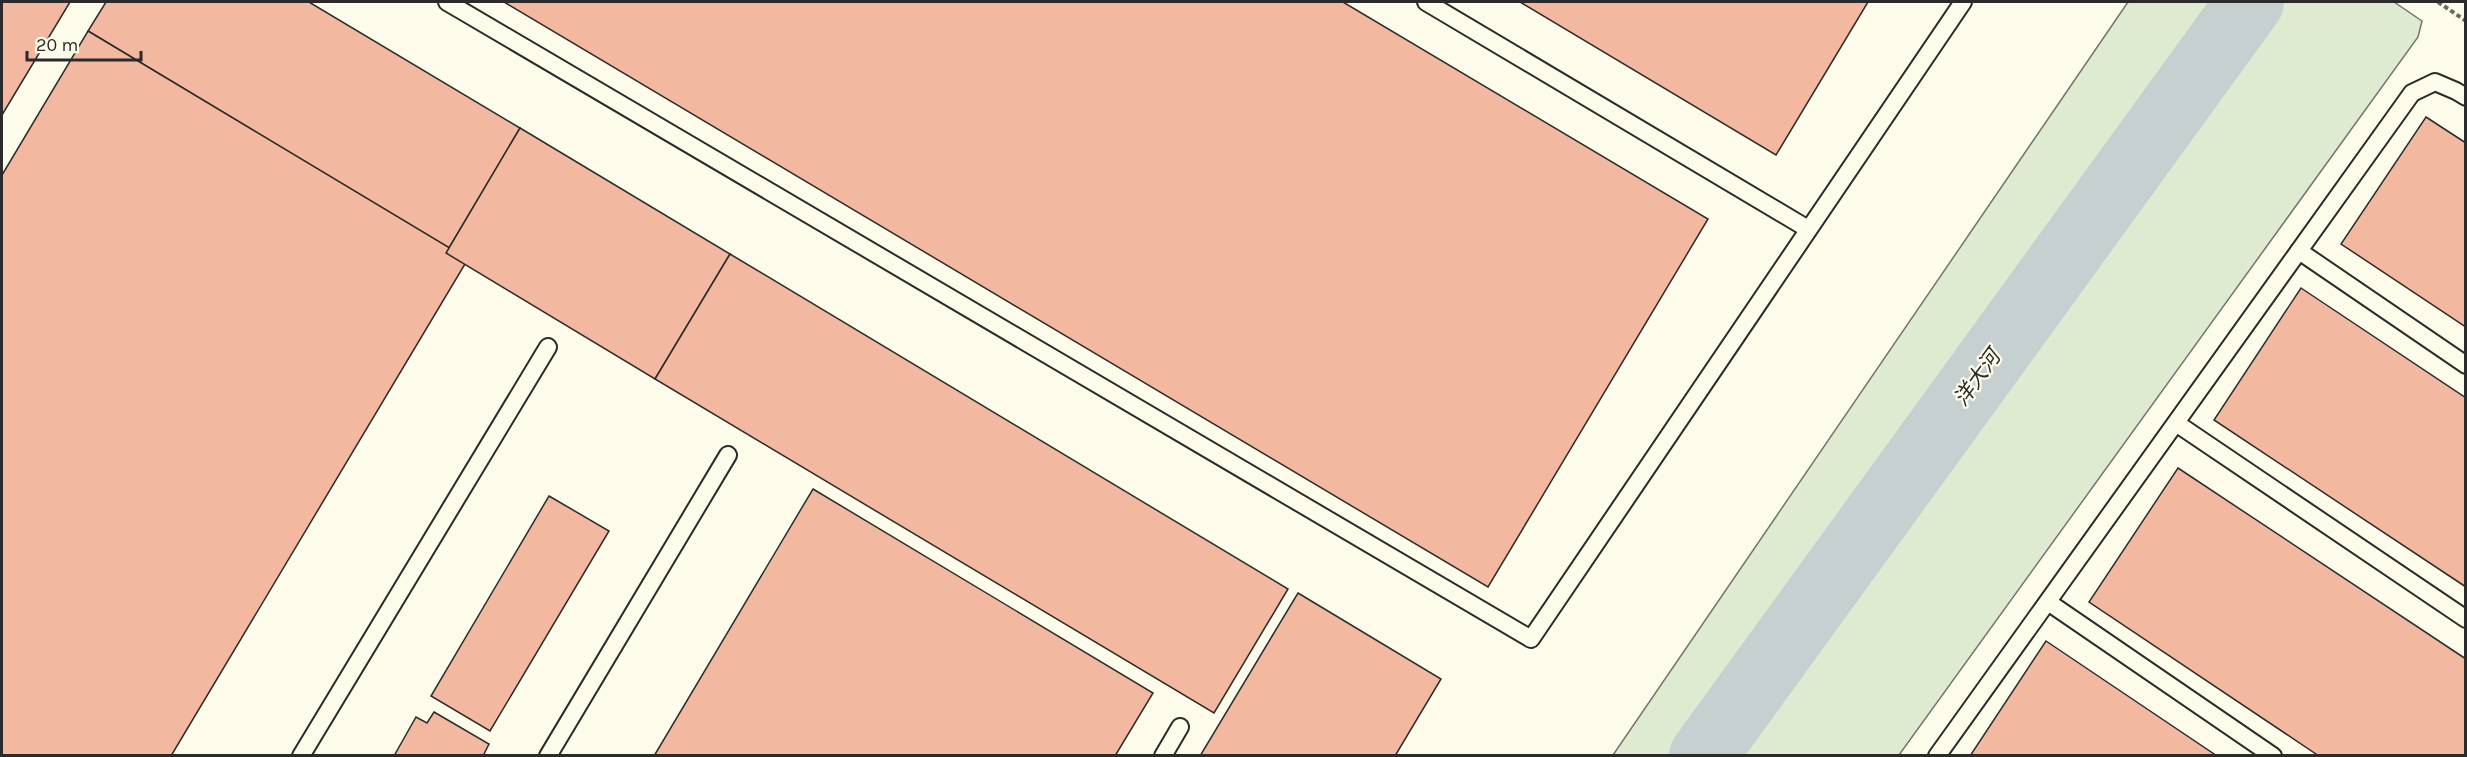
<svg xmlns="http://www.w3.org/2000/svg" width="2467" height="757" viewBox="0 0 2467 757" font-family="Karla,'Noto Sans SC',sans-serif">
<rect width="100%" height="100%" fill="#fdfbea"/>
<polygon fill="#deebd1" stroke="#74746e" stroke-width="1.5" points="2128,2 2394,2 2422,21 2418,37 1899,755 1613,755"/>
<g fill="none" stroke-linecap="round" stroke-linejoin="round">
<polyline stroke="#c7d0d0" stroke-width="68" points="1703,756 2250,2"/>
</g>
<g fill="#f2b8a0" stroke="#2b2b2b" stroke-width="1.5">
<polygon points="2,2 70,2 2,115"/>
<polygon points="106,2 309,2 520,128 449,248 88,31"/>
<polygon points="504,2 1343,2 1708,219 1488,587"/>
<polygon points="1520,2 1868,2 1776,155"/>
<polygon points="88,31 468,259 171,756 2,756 2,175"/>
<polygon points="2426,117 2466,143 2466,327 2341,244"/>
<polygon points="520,128 730,254 655,379 446,253"/>
<polygon points="730,254 1288,589 1214,713 655,379"/>
<polygon points="2301,288 2466,398 2466,587 2214,420"/>
<polygon points="2178,468 2466,659 2466,756 2319,756 2089,602"/>
<polygon points="813,489 1153,693 1115,756 654,756"/>
<polygon points="549,496 609,531 490,731 431,696"/>
<polygon points="1298,593 1441,679 1395,756 1200,756"/>
<polygon points="2046,641 2217,756 1970,756"/>
<polygon points="434,712 489,744 483,756 394,756 416,717 427,723"/>
</g>
<g fill="none" stroke-linecap="round" stroke-linejoin="round">
<g stroke="#2b2b2b" stroke-width="20">
<g id="service">
<polyline points="447,2 1531,639 1963,2"/>
<polyline points="1426,2 1808,229"/>
<polyline points="2299,251 2466,365"/>
<polyline points="2176,423 2466,619"/>
<polyline points="2048,602 2273,756"/>
<polyline points="301,756 548,347"/>
<polyline points="548,756 728,455"/>
<polyline points="1163,756 1180,727"/>
<polyline points="1937,756 2412,93 2435,82 2456,91 2466,97"/>
</g>
</g>
<polyline stroke="#6a6964" stroke-width="4" stroke-dasharray="4.5 3" stroke-linecap="butt" points="2438,2 2466,21"/>
<use href="#service" stroke="#fdfbea" stroke-width="16"/>
</g>
<g text-anchor="middle" stroke-width="4.5" stroke-linejoin="round" paint-order="stroke">
<g font-size="21" font-style="italic" fill="#2b2b2b" stroke="#fdfbea">
<text transform="translate(1977 378) rotate(-54)" y="7">洋大河</text>
</g>
</g>
<rect width="2467" height="757" fill="none" stroke="#2b2b2b" stroke-width="6"/>
<path d="M27 51v9h114v-9" fill="none" stroke="#2b2b2b" stroke-width="3"/>
<text x="36" y="51" font-size="18" fill="#2b2b2b" stroke="#fdfbea" stroke-width="4.5" paint-order="stroke">20 m</text>
</svg>
